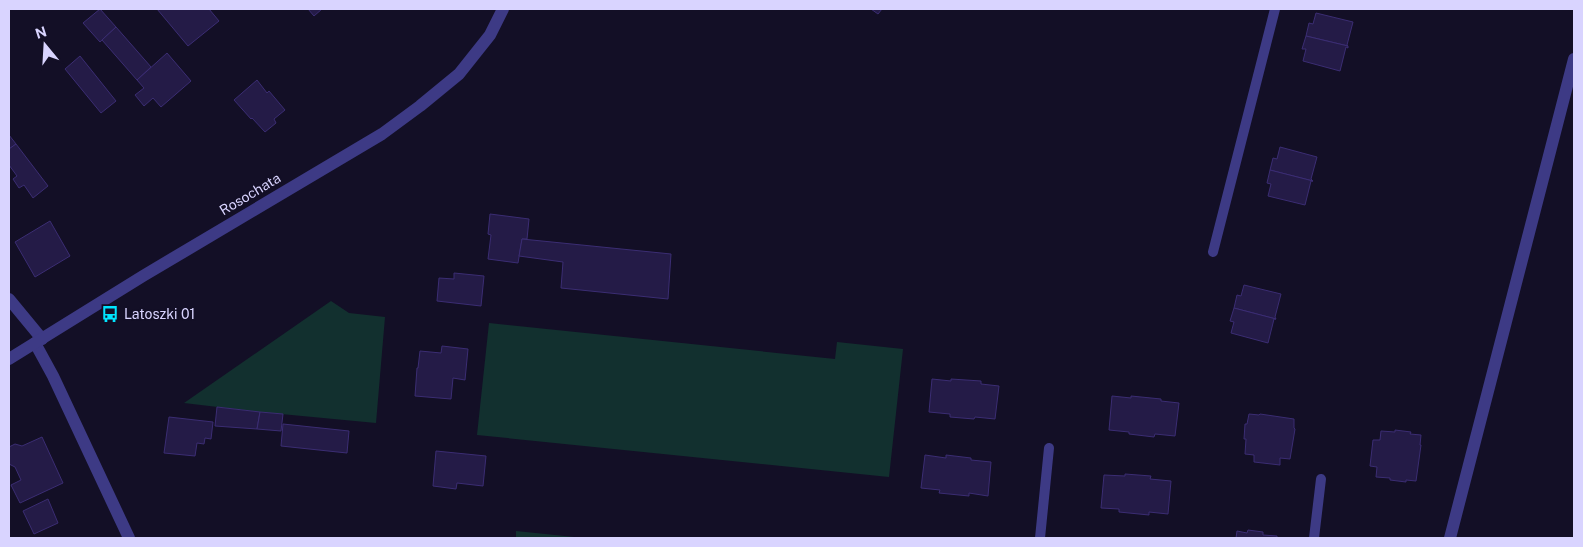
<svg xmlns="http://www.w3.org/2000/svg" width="1583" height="547" viewBox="0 0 1583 547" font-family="'Public Sans',sans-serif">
<rect width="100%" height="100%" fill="#130f26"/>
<g fill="#12302f">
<polygon points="331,301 349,313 385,317 376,423 260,412 184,403"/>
<polygon points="489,323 835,359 837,342 903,349 889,477 477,435"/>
<polygon points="516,531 584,538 516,538"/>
</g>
<g fill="#241b47" stroke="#3b2d73">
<polygon points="100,9 116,27 100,42 83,23"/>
<polygon points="157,9 209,9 219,21 188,46"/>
<polygon points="308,9 322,9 314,16"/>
<polygon points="871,9 882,9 878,14"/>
<polygon points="1316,13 1353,22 1347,45 1348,46 1306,36 1309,23 1313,24"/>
<polygon points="116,27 151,67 137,80 102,40"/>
<polygon points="1306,36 1348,46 1348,48 1346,47 1340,71 1303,61 1306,49 1302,49"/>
<polygon points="167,53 191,81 161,107 153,98 144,106 135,95 144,88 137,80"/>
<polygon points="80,56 116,101 101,113 65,69"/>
<polygon points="257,80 267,93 269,91 285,110 274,119 276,123 265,132 252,118 251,119 234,100"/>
<polygon points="9,135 16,144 9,149"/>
<polygon points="16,144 48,186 33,198 24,185 19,188 13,179 17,176 9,165 9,149"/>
<polygon points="1280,147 1317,157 1311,179 1313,181 1270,170 1273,158 1277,159"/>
<polygon points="1270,170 1313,181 1311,181 1305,205 1268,196 1271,184 1267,183"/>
<polygon points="490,214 529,219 527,239 522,239 518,263 488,259 491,235 488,234"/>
<polygon points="50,221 70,256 35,277 15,242"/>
<polygon points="522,239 671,254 668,299 561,288 563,262 519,256"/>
<polygon points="454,273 484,276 481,306 437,301 439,278 454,279"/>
<polygon points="1244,285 1281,294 1275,317 1276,319 1234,308 1237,295 1241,296"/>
<polygon points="1234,308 1276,319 1274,319 1268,343 1231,333 1234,322 1230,321"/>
<polygon points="442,346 468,349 465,380 453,378 451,399 415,396 417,368 418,368 420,351 441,353"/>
<polygon points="932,379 951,381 951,379 981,381 981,384 999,386 995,419 975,417 974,419 950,417 950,414 929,412"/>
<polygon points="1112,396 1131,398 1131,396 1161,399 1161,401 1179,403 1175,436 1155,434 1154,437 1129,434 1129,432 1109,430"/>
<polygon points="217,407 260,412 257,429 215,426"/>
<polygon points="260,412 283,414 281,431 257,429"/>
<polygon points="1249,414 1259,415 1260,414 1294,419 1294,428 1295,429 1290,459 1280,458 1280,465 1254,462 1254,455 1245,454 1246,439 1244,439 1245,424 1247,424"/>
<polygon points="169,417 213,422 211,439 205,438 204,444 197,443 195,456 164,453"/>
<polygon points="283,424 349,431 347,453 281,446"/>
<polygon points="1395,430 1411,432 1410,434 1421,435 1420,445 1421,445 1416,481 1406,480 1406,482 1390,480 1390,478 1376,477 1377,467 1370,466 1373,440 1380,440 1381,431 1395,432"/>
<polygon points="42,437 63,483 20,503 11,485 21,480 15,467 9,464 9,447 15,444 22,446"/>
<polygon points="436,451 486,456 483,486 457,483 456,489 433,486"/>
<polygon points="925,455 946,458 946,455 971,458 971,460 991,462 988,496 969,493 969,496 939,493 940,490 921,488"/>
<polygon points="1125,474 1151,476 1150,479 1171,481 1168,514 1149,512 1149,515 1119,512 1119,509 1101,508 1104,475 1125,476"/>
<polygon points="48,499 58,523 34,534 23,511"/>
<polygon points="1248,530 1263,532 1263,535 1277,536 1277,538 1236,538 1237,531 1247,533"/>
</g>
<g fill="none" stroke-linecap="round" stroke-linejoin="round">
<g stroke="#3d3a85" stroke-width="10">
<polyline points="1213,252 1275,9"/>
<polyline points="1040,538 1049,448"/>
<polyline points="1314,538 1321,479"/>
</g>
<g stroke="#3d3a85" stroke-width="12">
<polyline points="9,299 42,339"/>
<polyline points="35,343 53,376 129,538"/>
<polyline points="1450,538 1574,59"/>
</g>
<polyline stroke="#3d3a85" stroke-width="12" points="9,359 143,276 382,134 420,106 459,74 490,35 503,9"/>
</g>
<defs>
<g id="bus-bare" transform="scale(1.35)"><path d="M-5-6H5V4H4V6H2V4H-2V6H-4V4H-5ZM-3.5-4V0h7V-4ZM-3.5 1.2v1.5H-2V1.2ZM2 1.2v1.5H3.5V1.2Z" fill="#00e5ff" stroke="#130f26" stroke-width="2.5" paint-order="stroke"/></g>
</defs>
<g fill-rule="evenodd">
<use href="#bus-bare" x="110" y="314"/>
</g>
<g text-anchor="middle" stroke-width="4" stroke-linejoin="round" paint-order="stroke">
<g font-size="14" fill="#d9d4ff" stroke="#130f26">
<text transform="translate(250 194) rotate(-31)" y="5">Rosochata</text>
</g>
<g font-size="14" fill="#d9d4ff" stroke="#130f26" text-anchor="start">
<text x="124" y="319">Latoszki 01</text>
</g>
</g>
<rect width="1583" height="547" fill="none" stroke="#d9d4ff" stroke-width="20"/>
<g transform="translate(45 45) rotate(342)" stroke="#130f26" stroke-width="4" paint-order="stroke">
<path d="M0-4L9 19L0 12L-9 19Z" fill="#d9d4ff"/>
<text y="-8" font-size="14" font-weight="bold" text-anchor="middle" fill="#d9d4ff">N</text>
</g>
</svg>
